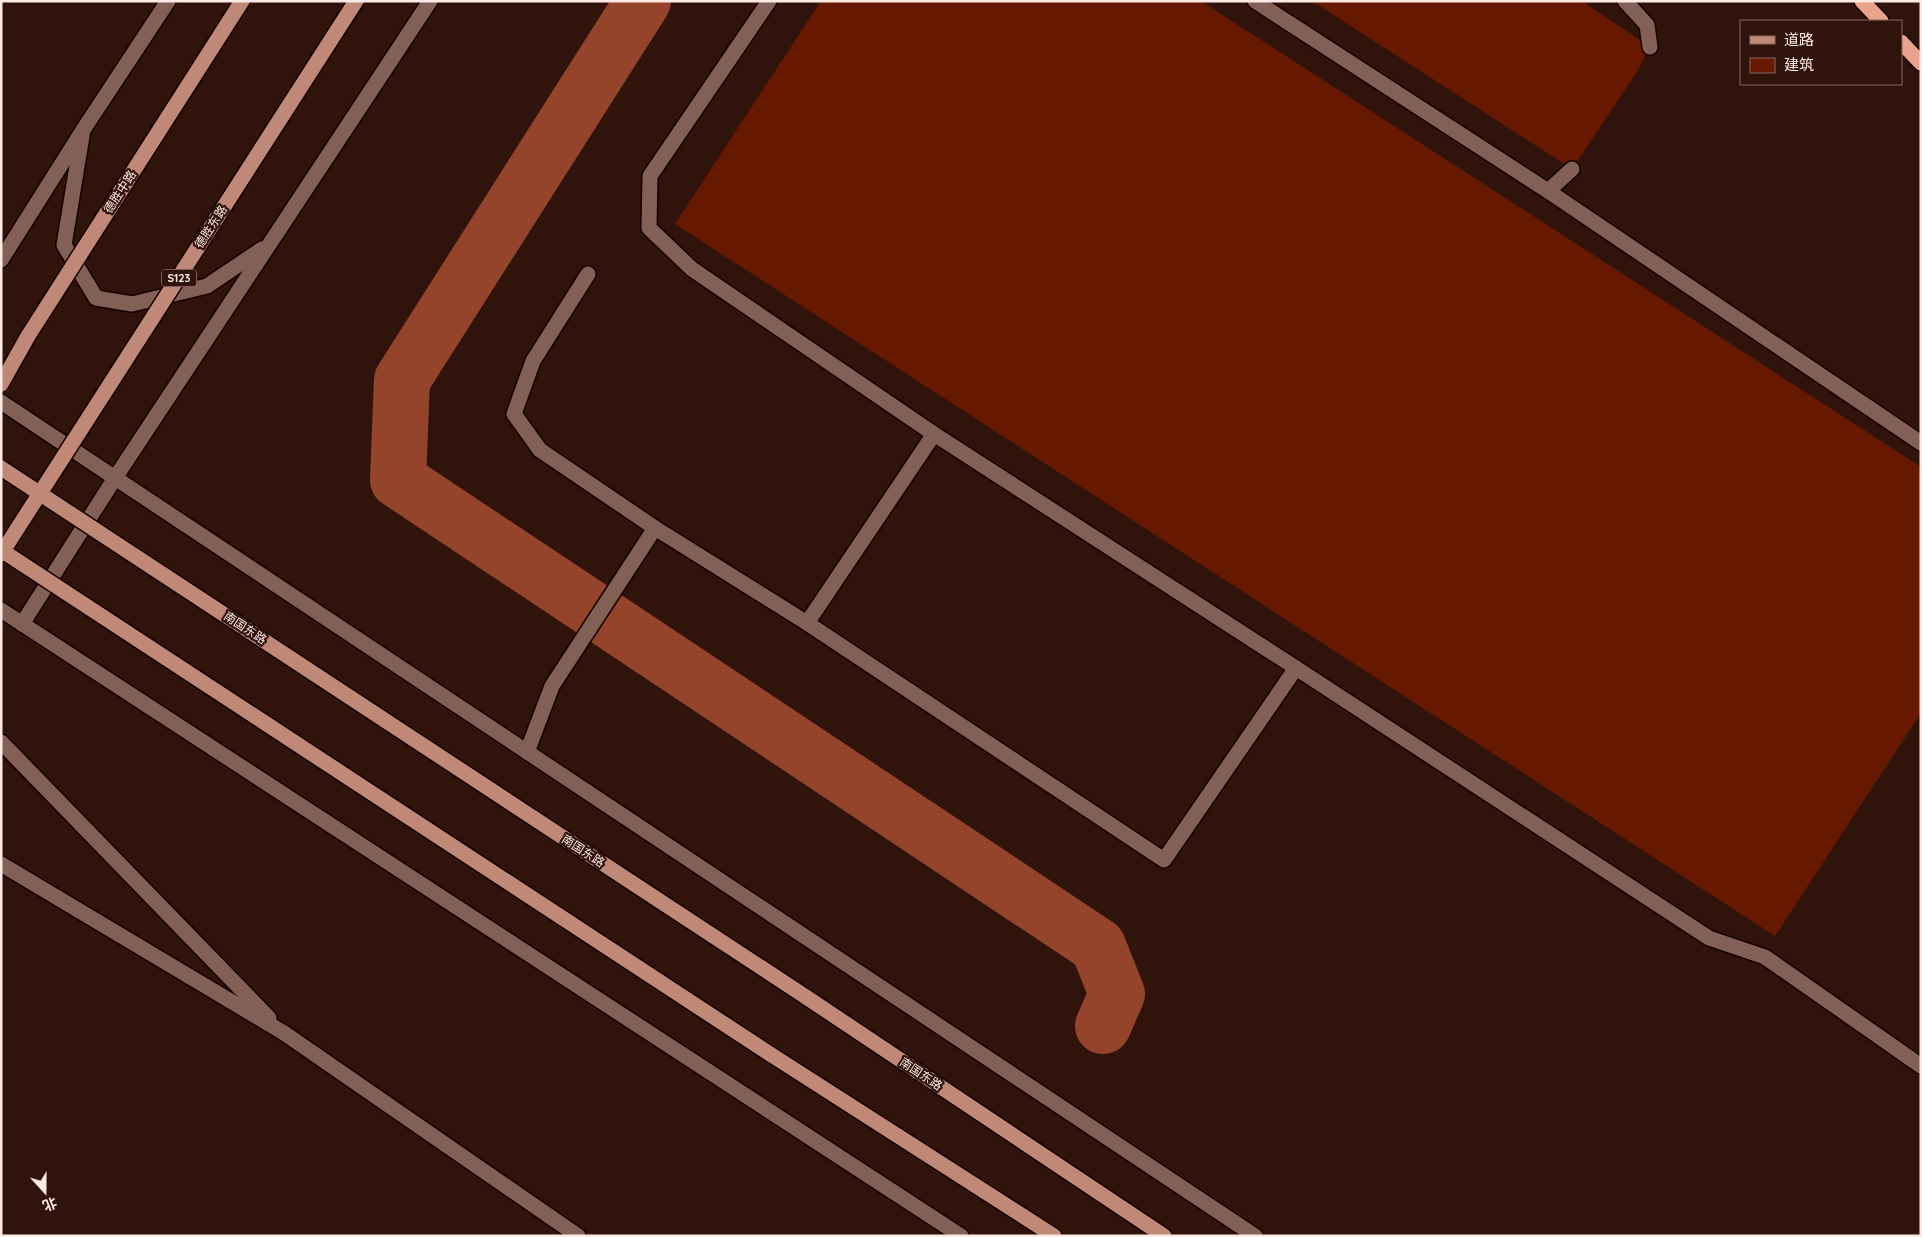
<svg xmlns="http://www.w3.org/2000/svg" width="1922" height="1237" viewBox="0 0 1922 1237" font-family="Quicksand,'Noto Sans SC',sans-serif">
<rect width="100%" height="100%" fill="#30140c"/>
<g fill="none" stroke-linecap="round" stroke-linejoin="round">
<polyline stroke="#95442c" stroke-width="56" points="643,1 402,380 398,480 1098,946 1117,994 1103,1026"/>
</g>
<g fill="#661800">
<polygon points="821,1 1201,1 1921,467 1921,713 1775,936 675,224"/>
<polygon points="1312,1 1582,1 1650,47 1638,70 1572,169"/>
</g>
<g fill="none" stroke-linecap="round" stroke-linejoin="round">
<g stroke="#160100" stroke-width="18">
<g id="minor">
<polyline points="769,1 650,176 649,228 692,269 934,434 1296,668 1709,938 1765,957 1921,1066"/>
<polyline points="1255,1 1548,191 1921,443"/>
<polyline points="1625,1 1647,25 1650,47"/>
<polyline points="83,130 64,245 96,298 132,304 207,286 262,249"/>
<polyline points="1548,191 1572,169"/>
<polyline points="1,260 83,130 168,1"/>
<polyline points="1,402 1255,1236"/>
<polyline points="655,528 807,623 934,434"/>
<polyline points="1,610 961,1236"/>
<polyline points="807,623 1164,860 1296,668"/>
<polyline points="22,624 115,478 430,1"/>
<polyline points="1,742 269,1018"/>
<polyline points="527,752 552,686 655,528 540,450 514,414 533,361 588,274"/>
<polyline points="1,864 284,1033 578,1236"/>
</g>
</g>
<g stroke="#160100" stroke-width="18">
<g id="major">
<polyline points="806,997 1164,1236"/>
<polyline points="770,1054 1054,1236"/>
</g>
</g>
<g stroke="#160100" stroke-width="18">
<g id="highway">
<polyline points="1862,1 1881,21"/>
<polyline points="1901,42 1921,63"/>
</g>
</g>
<use href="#minor" stroke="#836056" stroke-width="15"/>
<use href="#major" stroke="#c08876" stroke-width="15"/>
<use href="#highway" stroke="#e9a28c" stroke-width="15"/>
<g stroke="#160100" stroke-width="18" stroke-linecap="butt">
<g id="major-bridge">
<polyline points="1,384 28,336 242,1"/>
<polyline points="1,468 806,997"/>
<polyline points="1,550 770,1054"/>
<polyline points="1,554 356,1"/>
</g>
</g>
<use href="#major-bridge" stroke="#c08876" stroke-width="15"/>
</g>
<g text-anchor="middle" stroke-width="4.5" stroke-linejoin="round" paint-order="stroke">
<rect fill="#30140c" stroke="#c0aaa3" stroke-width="1" x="161.5" y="269.5" width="35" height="17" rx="4"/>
<g font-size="11" font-weight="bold" fill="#feeae4">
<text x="179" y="282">S123</text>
</g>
<g font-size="12" fill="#feeae4" stroke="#30140c">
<text transform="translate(120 192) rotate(-57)" y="4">德胜中路</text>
<text transform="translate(211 227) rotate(-57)" y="4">德胜东路</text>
<text transform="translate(245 628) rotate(33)" y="4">南国东路</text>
<text transform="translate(583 851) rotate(33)" y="4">南国东路</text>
<text transform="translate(921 1074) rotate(34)" y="4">南国东路</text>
</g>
</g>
<rect width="1922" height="1237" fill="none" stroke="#feeae4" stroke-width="5"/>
<rect x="1740" y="20" width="162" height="65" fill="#30140c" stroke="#826a62"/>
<rect x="1750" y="36" width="25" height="8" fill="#c08876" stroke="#826a62"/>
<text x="1784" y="45" font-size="15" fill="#feeae4">道路</text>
<rect x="1750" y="58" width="25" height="15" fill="#661800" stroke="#826a62"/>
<text x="1784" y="70" font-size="15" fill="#feeae4">建筑</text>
<g transform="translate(45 1192) rotate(159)" stroke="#30140c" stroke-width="4" paint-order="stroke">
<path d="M0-4L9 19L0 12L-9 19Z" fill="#feeae4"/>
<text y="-8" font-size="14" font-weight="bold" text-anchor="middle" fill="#feeae4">北</text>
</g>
</svg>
